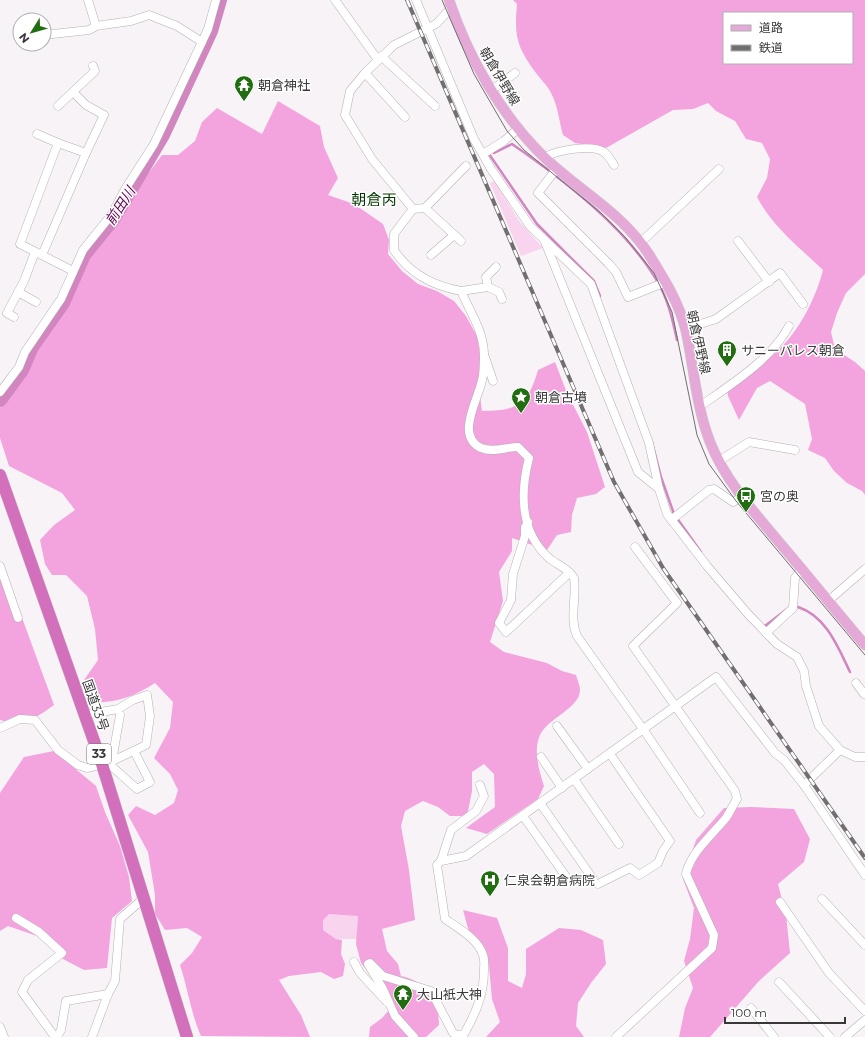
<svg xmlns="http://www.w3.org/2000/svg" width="865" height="1037" viewBox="0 0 865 1037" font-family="Montserrat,'Noto Sans JP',sans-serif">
<rect width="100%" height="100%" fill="#f8f3f7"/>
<g fill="#f9d4ef">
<polygon points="494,181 520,222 543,248 521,256 490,183"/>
<polygon points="340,913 358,916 357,939 336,939 323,930 323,920 329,914"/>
</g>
<g fill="#f3a4df" fill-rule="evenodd">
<path d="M513,0H865V274L846,293L837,313L831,332L835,349L855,362L865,371V495L862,491L847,483L834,471L825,458L808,450L812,439L805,404L770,381L757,388L739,420L728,396L726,383C739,373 755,367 769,358C796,338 815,301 823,270C800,248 772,226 757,197L767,178L770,159L762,143L746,139L735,121L716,111L708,103L693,109L673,110L606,148L575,143L563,135C559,121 558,106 551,93C548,86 541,80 536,73C517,47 514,37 517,4ZM724,13H852V63H724Z"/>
<path d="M278,101L320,126L324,147L338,178L328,195L354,204L383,224L389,240L388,254L402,271L418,284L437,291L454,301L466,316L478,338L480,357L479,388L482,411C517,411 528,405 538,370L555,362L567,393L587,432L605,487L596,494L577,498L572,515L571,532L557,535L547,550L512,538V551L499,572L503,601L490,642L504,652L547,663L562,671L576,675C577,679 580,685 580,690C580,708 548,718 540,735C533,750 539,771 544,786L538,799L487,834L466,828L495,807L494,774L484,764L472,772V791L467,816H450L438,807L423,801L405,811L401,826L409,870L415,920L382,929L387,951L398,964L401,976C426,981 439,1000 439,1025L426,1037H369L370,1027L382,1018L390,1009L381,989L361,963L356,944L358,916L329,914L323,920V930L336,939L342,940L341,954L345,964L343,976L334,979L321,972L289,976L279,980L301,1015L310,1037L201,1036C191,1014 188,989 180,965L192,953L202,937L187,928L165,930L155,914V895L148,852L128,815L136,806L155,815L174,803L178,790L170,774L154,758L170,728L173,702L155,683C131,698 118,702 90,703L84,680L98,660L95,629L87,596L66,575H52L45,564L40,540L54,525L75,510L62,493L9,466L0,438V408L24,370L32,350L44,339L72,294L79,274L105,231L162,155H178L195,141L202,122L217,108L262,134Z"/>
<path d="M0,580L10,585L54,705C36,718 23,727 0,720Z"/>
<polygon points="54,751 96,786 105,812 120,846 129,877 132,901 112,918 107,968 84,970 63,959 40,937 8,926 0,931 0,793 24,757"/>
<polygon points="751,807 794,809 810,839 804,862 778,884 786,915 790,953 759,981 710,1037 679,1037 685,1008 693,988 684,961 690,939 694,908 683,879 696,840 724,808"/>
<polygon points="463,910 497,918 508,948 508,981 522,988 526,974 526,949 559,928 581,930 603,940 606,964 591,983 578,1003 576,1026 584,1037 486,1037 500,1022 492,999 489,966 482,946 469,932"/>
</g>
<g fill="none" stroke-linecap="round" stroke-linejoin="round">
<g stroke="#d286bf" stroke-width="2.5">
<path d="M494,153L512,144C564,180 631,231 661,288C669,304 673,322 677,340"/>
<polyline points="489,154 537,224 594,281 600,296"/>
<polyline points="652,442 661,477 674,514 701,552"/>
<path d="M798,607C826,616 838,647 850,672"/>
<polyline points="763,625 765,626 791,606"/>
</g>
<polyline stroke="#d286bf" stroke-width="14" points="0,400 22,370 32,347 63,303 84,255 114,218 163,135 211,31 220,0"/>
<g stroke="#b5b0b4" stroke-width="9">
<g id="minor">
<polyline points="88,0 96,26"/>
<polyline points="335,0 378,60"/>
<polyline points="416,0 474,139 491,169 530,226 591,284 649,443 659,489 667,514 707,566 748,614 777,644 797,657 804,671 806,686 819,726 840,750 804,785 865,875"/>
<path d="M451,8L436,24L394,45L365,73L350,91L345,115L372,159L413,209L394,234V250C409,273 434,286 461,291C470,312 483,330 484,353C484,360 484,368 483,375C482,394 453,435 481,448C493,453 506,447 518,447L529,458C520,493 520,533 550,559C558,565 569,569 574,578C577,597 569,618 577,636L643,729L700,813"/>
<polyline points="44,35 89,30 96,26 131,21 149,15 177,26 202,42"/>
<polyline points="381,56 435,106"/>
<polyline points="365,73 405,117"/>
<polyline points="492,90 515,73"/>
<polyline points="74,93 86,105 104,115 86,153"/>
<polyline points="58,106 95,71 93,66"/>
<polyline points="37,134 58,143"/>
<polyline points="483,154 504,141 519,128"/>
<path d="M545,157C558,150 591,144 604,152C608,155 611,160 614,165"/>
<polyline points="557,168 538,193 608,263 616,272 628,297 666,282"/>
<polyline points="425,208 461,241"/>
<polyline points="413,209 425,208 466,166"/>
<polyline points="738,241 769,282"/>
<polyline points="545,242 638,472 659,489"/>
<polyline points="640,243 719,169"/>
<polyline points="42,255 86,153 58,143 20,244 73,271"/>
<polyline points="431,255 454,235"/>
<polyline points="488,287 486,277 496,267"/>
<polyline points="461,291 488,287 499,292 502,299"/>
<polyline points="18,292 36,302"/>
<polyline points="14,317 7,313 24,281 35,252"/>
<polyline points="685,329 716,319 780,273 803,304"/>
<polyline points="485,357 493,381"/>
<polyline points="0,392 19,367 25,352 61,299 83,250 112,214 124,191 154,144 208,29 216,0"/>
<path d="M699,407C730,385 771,360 789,326"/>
<polyline points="719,461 749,442 795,450"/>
<polyline points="671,520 709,490 714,489 733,502 742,497"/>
<polyline points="528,522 525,527 525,536 513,574 511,600 499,623 506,632 569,573"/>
<polyline points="0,566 18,618"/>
<polyline points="828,601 865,569"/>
<polyline points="766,633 793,608 795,578 802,569"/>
<polyline points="856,683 864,694"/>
<polyline points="557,726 588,769"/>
<polyline points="0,728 20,719 35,720 58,750 78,765 87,768 108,763 146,745 150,716 147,695 133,700 118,709 84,715"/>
<polyline points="840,750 855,757 865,757"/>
<polyline points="541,757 562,788"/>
<polyline points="112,761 120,715"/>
<polyline points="108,763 137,789 150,782 134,751"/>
<polyline points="574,779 619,844"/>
<polyline points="540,803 593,879"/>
<polyline points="523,816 567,878"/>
<polyline points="441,861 451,830 476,811 484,796 480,785"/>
<polyline points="598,884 630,868 639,875 658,863 663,851 670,841 610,754"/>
<polyline points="822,899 865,945"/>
<polyline points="780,902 829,973 865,1011"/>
<polyline points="16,918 39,932 62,953 28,980 22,992 55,1037"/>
<polyline points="354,962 360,973 387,1002"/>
<polyline points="779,982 830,1037"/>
<polyline points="751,1008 774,1037"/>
<polyline points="0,1027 4,1037"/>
<polyline points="57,1037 61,1030 66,1001 108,994"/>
<polyline points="92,1037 108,994 115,981 120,919 144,898"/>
<path d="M414,1037L395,1016L383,989L368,964L370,963L383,976L431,991L453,1033L457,1035L464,1034C476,1013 484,994 484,970C484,966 485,959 483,955C478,939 458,928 445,919L437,865L441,861L466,856L716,677L775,753L784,760L804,785"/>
<path d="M616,1037L712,948L714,935L686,874C691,852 712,835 726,818C730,812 733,805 737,799L735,791L633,646L677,603L635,547"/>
<polyline points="845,1037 865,1020"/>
</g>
</g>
<g stroke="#d3d3d3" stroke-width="11">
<path id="major" d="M449,0C468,57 501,115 544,157C578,190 621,212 648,253C663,277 679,302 686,331C694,368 696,406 710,442C725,480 753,511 779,542C808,576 836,611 865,645"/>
</g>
<g stroke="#d3d3d3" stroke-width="13">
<polyline id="highway" points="0,475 101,761 187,1037"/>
</g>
<use href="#minor" stroke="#fff" stroke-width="8"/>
<use href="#major" stroke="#e5a9d7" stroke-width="10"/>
<use href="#highway" stroke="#d370bc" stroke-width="12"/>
<polyline stroke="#726f71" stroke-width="1" points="442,0 474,74 507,131 524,150 601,213 625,237 654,273 672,312 697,435 709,464 736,501 865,655"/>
<g stroke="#726f71" stroke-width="4">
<polyline id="rail" points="407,0 614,482 663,568 865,858"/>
</g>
<use href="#rail" stroke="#fff" stroke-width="2.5" stroke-dasharray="8" stroke-linecap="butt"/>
</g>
<defs>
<g id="temple-pin" transform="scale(1)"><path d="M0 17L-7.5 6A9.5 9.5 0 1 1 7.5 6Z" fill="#216e11" stroke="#fff"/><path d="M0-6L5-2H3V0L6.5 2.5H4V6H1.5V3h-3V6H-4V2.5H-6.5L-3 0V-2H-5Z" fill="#fff"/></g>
<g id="building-pin" transform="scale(1)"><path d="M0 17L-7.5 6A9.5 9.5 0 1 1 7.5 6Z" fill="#216e11" stroke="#fff"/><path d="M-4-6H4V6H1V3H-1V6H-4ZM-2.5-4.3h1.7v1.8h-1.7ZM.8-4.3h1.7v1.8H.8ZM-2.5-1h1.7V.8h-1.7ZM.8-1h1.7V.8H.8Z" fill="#fff"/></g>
<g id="sight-pin" transform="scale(1)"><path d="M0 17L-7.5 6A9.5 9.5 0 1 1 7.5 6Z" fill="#216e11" stroke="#fff"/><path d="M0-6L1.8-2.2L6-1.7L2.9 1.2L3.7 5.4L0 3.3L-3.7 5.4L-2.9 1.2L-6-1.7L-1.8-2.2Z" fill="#fff"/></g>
<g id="bus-pin" transform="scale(1)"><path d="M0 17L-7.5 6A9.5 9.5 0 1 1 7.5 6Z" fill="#216e11" stroke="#fff"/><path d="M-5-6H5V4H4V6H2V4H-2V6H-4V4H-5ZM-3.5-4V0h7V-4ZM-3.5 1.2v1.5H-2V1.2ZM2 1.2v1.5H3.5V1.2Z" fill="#fff"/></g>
<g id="hospital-pin" transform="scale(1)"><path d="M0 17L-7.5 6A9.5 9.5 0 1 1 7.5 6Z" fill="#216e11" stroke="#fff"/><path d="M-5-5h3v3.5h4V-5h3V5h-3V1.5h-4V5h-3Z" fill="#fff"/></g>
</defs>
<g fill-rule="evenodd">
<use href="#temple-pin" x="244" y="85"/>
<use href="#building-pin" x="727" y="350"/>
<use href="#sight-pin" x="521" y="397"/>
<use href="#bus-pin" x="746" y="496"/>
<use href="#hospital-pin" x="490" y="880"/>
<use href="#temple-pin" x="403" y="994"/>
</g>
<g text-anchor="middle" stroke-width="3" stroke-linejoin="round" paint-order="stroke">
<rect fill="#fff" stroke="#747374" stroke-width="1" x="87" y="744" width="24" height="20" rx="3"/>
<g font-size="12" font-weight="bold" fill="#393738">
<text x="99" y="758">33</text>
</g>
<g font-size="13" fill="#393738" stroke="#fff">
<text transform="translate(500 76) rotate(59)" y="5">朝倉伊野線</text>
<text transform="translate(699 342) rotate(77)" y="5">朝倉伊野線</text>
<text transform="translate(96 705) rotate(70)" y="5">国道33号</text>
</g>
<g font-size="13" fill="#393738" stroke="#fff" text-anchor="start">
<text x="258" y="90">朝倉神社</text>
<text x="741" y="355">サニーパレス朝倉</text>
<text x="535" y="402">朝倉古墳</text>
<text x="760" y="501">宮の奥</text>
<text x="504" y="885">仁泉会朝倉病院</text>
<text x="417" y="999">大山衹大神</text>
</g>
<g font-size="14" font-style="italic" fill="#620154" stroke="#fff">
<text transform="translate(120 206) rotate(-57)" y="5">前田川</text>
</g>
<g font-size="15" fill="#053800" stroke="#fff">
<text x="374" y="205">朝倉丙</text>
</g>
</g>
<rect x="723" y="12" width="130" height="52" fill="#ffffff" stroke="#b0afaf"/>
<rect x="731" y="25" width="20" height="6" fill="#e5a9d7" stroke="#b0afaf"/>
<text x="759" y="32" font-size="12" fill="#393738">道路</text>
<rect x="731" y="45" width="20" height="6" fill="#726f71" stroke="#b0afaf"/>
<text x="759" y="52" font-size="12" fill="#393738">鉄道</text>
<g transform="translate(32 32) rotate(233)"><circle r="19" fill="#ffffff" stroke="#b0afaf"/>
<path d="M0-3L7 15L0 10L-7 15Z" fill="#216e11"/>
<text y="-6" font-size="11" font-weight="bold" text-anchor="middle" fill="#393738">N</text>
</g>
<path d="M725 1017v6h120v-6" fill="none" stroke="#393738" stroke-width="2"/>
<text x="731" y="1017" font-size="12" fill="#393738" stroke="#ffffff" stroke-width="3" paint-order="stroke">100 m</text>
</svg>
